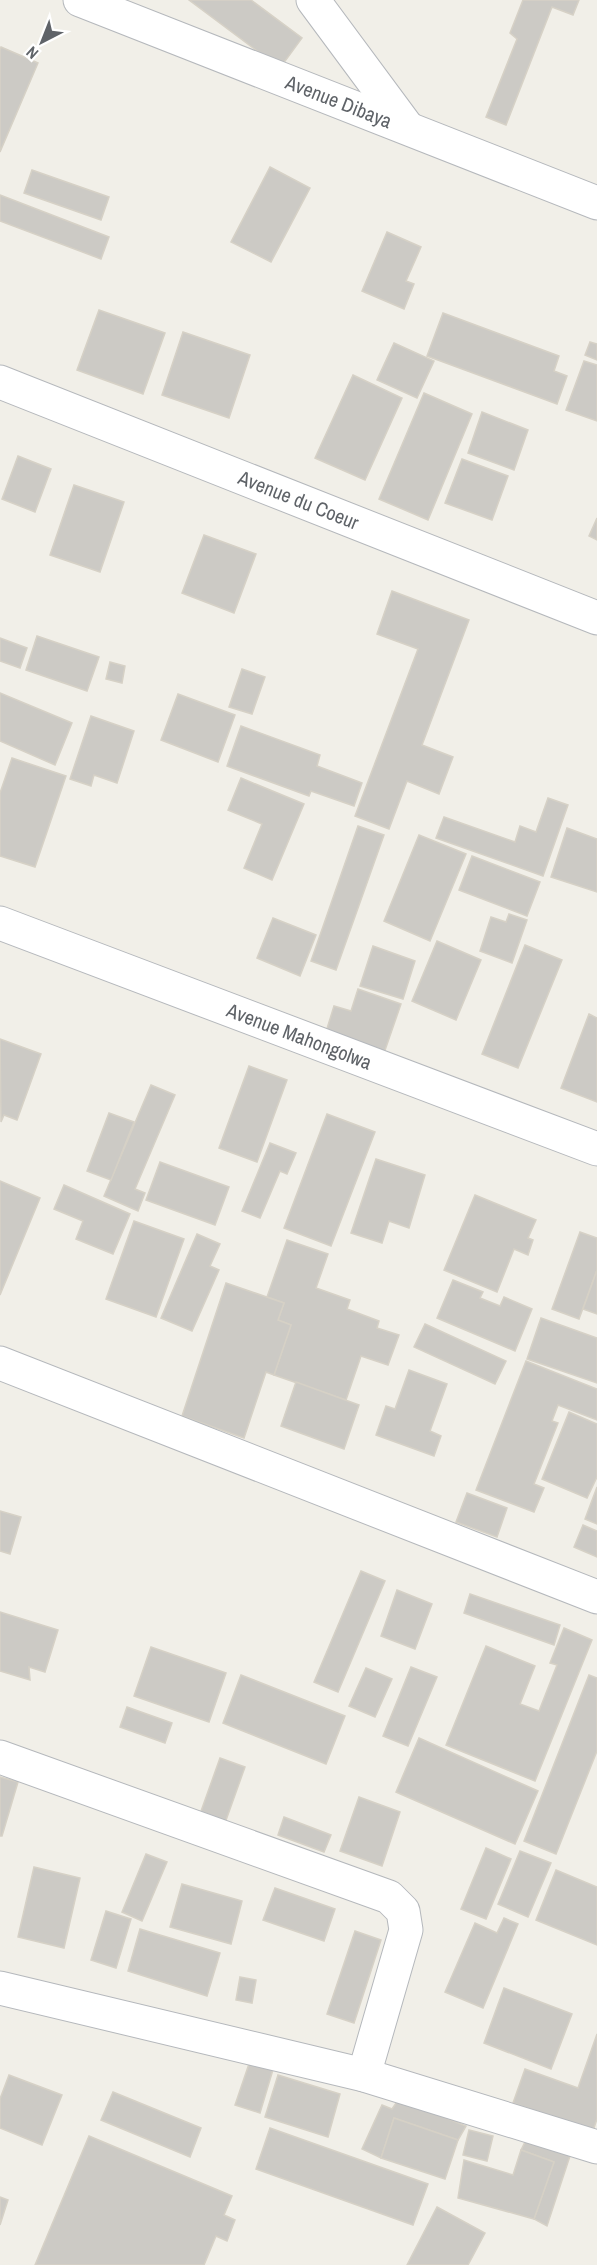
<svg xmlns="http://www.w3.org/2000/svg" width="597" height="2265" viewBox="0 0 597 2265" font-family="'Archivo Narrow',sans-serif">
<rect width="100%" height="100%" fill="#f1efe8"/>
<g fill="#cccac5" stroke="#d6d1c6" stroke-width="1.5">
<polygon points="189,0 251,0 302,38 280,68"/>
<polygon points="523,0 579,0 573,15 552,7 506,125 486,117 517,39 510,33"/>
<polygon points="1,47 38,63 0,152 0,50"/>
<polygon points="270,167 310,188 271,262 231,242"/>
<polygon points="32,170 109,197 101,220 24,193"/>
<polygon points="0,195 109,237 101,259 0,221"/>
<polygon points="387,232 421,247 406,281 414,284 404,309 362,291"/>
<polygon points="99,310 165,333 143,394 77,370"/>
<polygon points="443,313 559,356 554,371 567,376 557,404 427,356"/>
<polygon points="183,332 250,355 229,418 162,395"/>
<polygon points="590,342 597,344 597,360 585,355"/>
<polygon points="394,343 434,361 417,398 377,380"/>
<polygon points="584,361 597,365 597,421 566,410"/>
<polygon points="353,375 402,398 365,480 315,458"/>
<polygon points="424,393 472,414 428,520 379,499"/>
<polygon points="482,412 528,430 514,470 468,453"/>
<polygon points="18,456 51,469 35,512 2,499"/>
<polygon points="462,459 508,476 492,520 445,503"/>
<polygon points="74,485 124,502 100,572 50,555"/>
<polygon points="597,518 597,540 589,536"/>
<polygon points="204,535 256,554 234,613 182,593"/>
<polygon points="392,591 469,620 422,745 453,757 439,794 407,781 389,829 355,816 418,649 377,634"/>
<polygon points="37,636 99,657 87,691 26,670"/>
<polygon points="0,638 27,648 20,668 0,661"/>
<polygon points="110,662 125,666 122,683 106,679"/>
<polygon points="242,669 265,677 252,714 229,707"/>
<polygon points="0,693 72,723 55,765 0,741"/>
<polygon points="178,694 235,715 218,762 161,740"/>
<polygon points="91,716 134,731 117,783 94,775 91,786 70,779"/>
<polygon points="241,726 320,755 317,766 362,783 354,806 311,791 309,796 227,766"/>
<polygon points="12,758 66,776 35,867 0,856 0,793"/>
<polygon points="241,778 304,804 272,880 244,868 262,824 228,810"/>
<polygon points="548,798 568,805 543,876 436,838 444,817 515,842 520,826 536,832"/>
<polygon points="358,826 384,835 336,970 311,961"/>
<polygon points="567,828 597,839 597,892 551,877"/>
<polygon points="419,835 466,854 430,941 384,921"/>
<polygon points="472,856 540,882 527,916 459,890"/>
<polygon points="509,914 527,920 512,963 480,951 491,917 506,922"/>
<polygon points="273,918 316,935 300,976 257,958"/>
<polygon points="437,941 481,960 456,1020 412,1001"/>
<polygon points="525,945 562,960 518,1068 482,1054"/>
<polygon points="373,946 415,961 403,999 360,986"/>
<polygon points="358,989 401,1004 383,1056 325,1035 334,1006 351,1011"/>
<polygon points="589,1014 597,1018 597,1102 561,1088"/>
<polygon points="0,1039 41,1054 17,1120 4,1115 1,1122"/>
<polygon points="249,1066 287,1080 257,1162 219,1148"/>
<polygon points="151,1085 175,1095 135,1189 145,1193 138,1211 104,1196"/>
<polygon points="109,1113 134,1122 111,1180 87,1171"/>
<polygon points="327,1114 375,1132 331,1246 284,1228"/>
<polygon points="270,1143 296,1153 287,1174 280,1171 260,1218 242,1211"/>
<polygon points="376,1159 425,1175 409,1228 389,1221 382,1243 351,1233"/>
<polygon points="160,1162 229,1187 215,1225 146,1200"/>
<polygon points="0,1181 40,1198 0,1295"/>
<polygon points="64,1185 130,1214 113,1254 76,1239 83,1221 54,1209"/>
<polygon points="475,1195 536,1220 528,1238 533,1240 528,1255 514,1249 497,1292 444,1270"/>
<polygon points="134,1221 184,1239 156,1317 106,1299"/>
<polygon points="580,1232 597,1238 597,1270 579,1319 552,1309"/>
<polygon points="197,1234 220,1244 210,1266 219,1270 192,1331 161,1318"/>
<polygon points="287,1240 328,1254 316,1288 350,1300 347,1309 379,1321 377,1328 399,1335 388,1365 361,1356 346,1400 274,1375 291,1325 278,1320 284,1303 267,1297"/>
<polygon points="597,1270 597,1314 583,1309"/>
<polygon points="453,1280 483,1292 480,1298 500,1306 504,1297 532,1309 515,1351 437,1318"/>
<polygon points="226,1283 284,1303 278,1320 291,1325 274,1375 266,1372 244,1438 182,1416"/>
<polygon points="541,1318 597,1338 597,1383 527,1359"/>
<polygon points="425,1324 506,1361 495,1384 414,1347"/>
<polygon points="526,1361 597,1389 597,1420 558,1405 552,1421 558,1423 534,1484 544,1488 534,1512 476,1490"/>
<polygon points="409,1370 447,1384 430,1431 441,1436 434,1456 376,1435 386,1406 395,1409"/>
<polygon points="296,1382 359,1405 344,1449 281,1426"/>
<polygon points="569,1412 597,1424 597,1477 587,1498 542,1479"/>
<polygon points="597,1487 597,1524 585,1519"/>
<polygon points="467,1493 507,1508 497,1537 456,1522"/>
<polygon points="0,1511 21,1517 10,1554 0,1551"/>
<polygon points="583,1525 597,1531 597,1557 574,1547"/>
<polygon points="361,1571 385,1581 338,1692 314,1682"/>
<polygon points="397,1590 432,1604 415,1649 381,1636"/>
<polygon points="470,1594 560,1625 554,1645 464,1613"/>
<polygon points="0,1612 58,1630 45,1672 29,1667 30,1680 0,1671"/>
<polygon points="564,1628 592,1640 535,1781 446,1745 486,1646 535,1666 520,1704 539,1711 557,1665 550,1663"/>
<polygon points="151,1647 226,1673 209,1722 134,1696"/>
<polygon points="411,1667 437,1677 408,1746 383,1736"/>
<polygon points="366,1668 392,1679 375,1717 349,1706"/>
<polygon points="241,1675 345,1716 326,1764 223,1723"/>
<polygon points="589,1675 597,1678 597,1751 556,1854 524,1841"/>
<polygon points="127,1707 172,1723 165,1743 120,1727"/>
<polygon points="419,1738 538,1791 515,1844 396,1792"/>
<polygon points="220,1758 245,1767 225,1823 200,1814"/>
<polygon points="0,1777 18,1782 2,1836 0,1836"/>
<polygon points="359,1797 400,1812 382,1866 340,1851"/>
<polygon points="284,1817 331,1835 324,1852 278,1835"/>
<polygon points="486,1848 511,1859 486,1919 461,1909"/>
<polygon points="520,1851 551,1863 528,1917 498,1904"/>
<polygon points="146,1854 167,1862 142,1921 122,1912"/>
<polygon points="34,1867 80,1878 64,1948 18,1937"/>
<polygon points="556,1870 597,1887 597,1945 536,1920"/>
<polygon points="182,1884 242,1901 231,1944 170,1927"/>
<polygon points="275,1888 335,1909 324,1941 263,1920"/>
<polygon points="106,1911 131,1919 116,1968 91,1960"/>
<polygon points="504,1918 518,1924 483,2008 445,1992 475,1923 497,1933"/>
<polygon points="140,1929 220,1953 207,1996 128,1971"/>
<polygon points="355,1931 381,1940 354,2023 327,2014"/>
<polygon points="240,1977 256,1980 252,2003 236,2000"/>
<polygon points="504,1988 572,2014 551,2069 484,2043"/>
<polygon points="597,2034 597,2119 593,2131 513,2103 525,2069 578,2088"/>
<polygon points="252,2055 275,2063 260,2113 235,2105"/>
<polygon points="9,2075 62,2095 42,2145 0,2128 0,2099"/>
<polygon points="278,2075 340,2094 328,2137 265,2117"/>
<polygon points="113,2092 201,2128 190,2157 101,2120"/>
<polygon points="399,2099 466,2126 458,2140 394,2118 381,2158 362,2149 382,2105 392,2109"/>
<polygon points="394,2118 458,2140 445,2179 381,2158"/>
<polygon points="270,2128 428,2184 413,2225 256,2169"/>
<polygon points="469,2130 493,2136 487,2161 463,2155"/>
<polygon points="89,2136 232,2196 224,2215 235,2220 227,2241 216,2236 204,2265 35,2265"/>
<polygon points="526,2140 570,2156 547,2226 534,2219 554,2162 521,2150"/>
<polygon points="521,2150 554,2162 534,2219 458,2198 464,2160 513,2175"/>
<polygon points="0,2197 8,2200 0,2225"/>
<polygon points="437,2207 485,2233 468,2265 407,2265"/>
</g>
<g fill="none" stroke-linecap="round" stroke-linejoin="round">
<g stroke="#b5b8bc" stroke-width="35">
<g id="minor">
<path id="s1" d="M80,0L597,203"/>
<polyline points="313,0 407,127"/>
<path id="s2" d="M0,382L597,618"/>
<path id="s3" d="M0,923L597,1149"/>
<polyline points="0,1363 597,1597"/>
<polyline points="0,1757 389,1897 403,1911 406,1930 364,2075"/>
<polyline points="0,1988 364,2075 597,2147"/>
</g>
</g>
<use href="#minor" stroke="#fff" stroke-width="33"/>
</g>
<g text-anchor="middle" stroke-width="6" stroke-linejoin="round" paint-order="stroke">
<g font-size="20" fill="#5f6368" stroke="#fff">
<text dy="7" stroke="none"><textPath href="#s1" startOffset="278">Avenue Dibaya</textPath></text>
<text dy="7" stroke="none"><textPath href="#s2" startOffset="321">Avenue du Coeur</textPath></text>
<text dy="7" stroke="none"><textPath href="#s3" startOffset="320">Avenue Mahongolwa</textPath></text>
</g>
</g>
<g transform="translate(42 42) rotate(222)" stroke="#ffffff" stroke-width="4.5" paint-order="stroke">
<path d="M0-4.5L10 22L0 15L-10 22Z" fill="#5f6368"/>
<text y="-9" font-size="16" font-weight="bold" text-anchor="middle" fill="#5f6368">N</text>
</g>
</svg>
